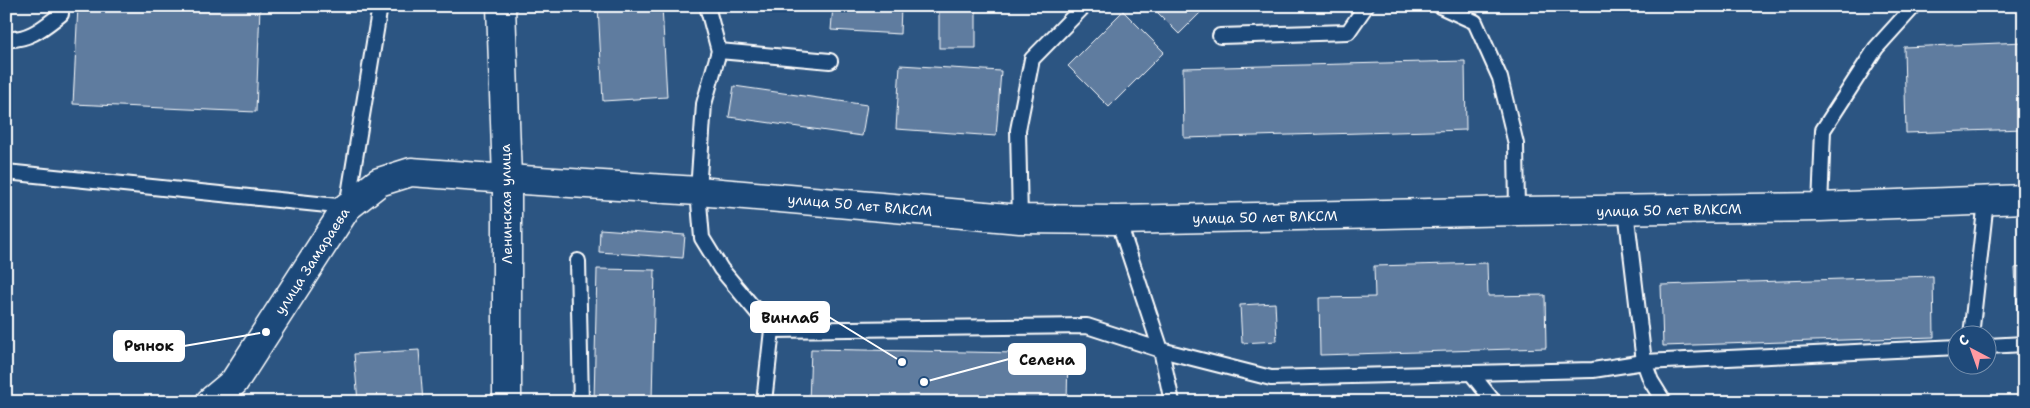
<svg xmlns="http://www.w3.org/2000/svg" width="2030" height="408" viewBox="0 0 2030 408" font-family="'Shantell Sans',sans-serif">
<rect width="100%" height="100%" fill="#2c5582"/>
<filter id="ink" filterUnits="userSpaceOnUse"><feTurbulence type="fractalNoise" baseFrequency=".02" numOctaves="2"/><feDisplacementMap in="SourceGraphic" scale="10" xChannelSelector="R" yChannelSelector="G"/><feConvolveMatrix kernelMatrix="1 2 1 2 8 2 1 2 1" color-interpolation-filters="sRGB"/></filter>
<g filter="url(#ink)">
<g fill="#5e7c9f" stroke="#fff">
<polygon points="78,6 260,6 256,112 73,104"/>
<polygon points="598,6 662,6 667,97 603,101"/>
<polygon points="833,6 901,6 900,34 831,30"/>
<rect x="939" y="6" width="37" height="42"/>
<polygon points="1151,6 1207,6 1179,34"/>
<polygon points="1123,11 1164,52 1109,107 1068,66"/>
<polygon points="2024,42 2024,129 1906,133 1904,47"/>
<polygon points="1465,61 1466,130 1184,138 1183,68"/>
<polygon points="900,65 1001,71 996,136 896,129"/>
<polygon points="734,86 867,105 862,136 729,117"/>
<polygon points="600,229 685,235 683,258 599,252"/>
<polygon points="1487,263 1488,296 1545,295 1546,348 1320,355 1319,298 1375,297 1374,266"/>
<polygon points="2024,267 2024,329 2018,329 2015,268"/>
<polygon points="597,269 655,270 652,401 594,400"/>
<polygon points="1933,276 1934,337 1663,346 1661,285"/>
<polygon points="1275,303 1277,341 1242,343 1240,305"/>
<polygon points="811,349 1068,354 1067,402 809,402"/>
<polygon points="419,350 423,402 358,402 354,354"/>
</g>
<g fill="none" stroke-linecap="round" stroke-linejoin="round">
<g stroke="#fff" stroke-width="18">
<g id="service">
<polyline points="707,6 719,51 704,104 698,191 702,238 721,269 772,330 1087,326 1161,350 1271,378 1593,370 1644,362 1958,347"/>
<polyline points="1440,6 1475,22 1500,78 1516,144 1517,211"/>
<polyline points="1220,36 1348,32 1366,6"/>
<path d="M6,39C29,41 44,27 61,14V6"/>
<polyline points="719,51 830,61"/>
<polyline points="6,172 347,207 380,6"/>
<polyline points="1820,207 1823,130 1876,48 1914,6"/>
<polyline points="1626,210 1644,362 1651,381 1664,402"/>
<polyline points="1020,219 1018,130 1032,59 1084,6"/>
<polyline points="1118,220 1161,350 1172,402"/>
<polyline points="578,261 581,402"/>
<polyline points="1971,336 1986,201"/>
<polyline points="1988,346 2024,344"/>
<polyline points="1471,373 1494,402"/>
<polyline points="764,402 772,330"/>
</g>
</g>
<g stroke="#fff" stroke-width="31">
<polyline id="tertiary" points="507,179 698,191 1020,219 1118,220 1517,211 1820,207 2024,199"/>
</g>
<g stroke="#fff" stroke-width="31">
<polyline id="secondary" points="210,402 234,382 347,207 379,182 411,172 507,179"/>
</g>
<g stroke="#fff" stroke-width="31">
<polyline id="primary" points="501,6 507,179 507,402"/>
</g>
<use href="#service" stroke="#1f4a7a" stroke-width="14"/>
<use href="#tertiary" stroke="#1f4a7a" stroke-width="28"/>
<use href="#secondary" stroke="#1f4a7a" stroke-width="28"/>
<use href="#primary" stroke="#1f4a7a" stroke-width="28"/>
</g>
</g>
<g text-anchor="middle" stroke-width="5" stroke-linejoin="round" paint-order="stroke">
<g font-size="14" fill="#fff" stroke="#1f4a7a">
<text transform="translate(506 204) rotate(-91)" y="5">Ленинская улица</text>
<text transform="translate(860 205) rotate(5)" y="5">улица 50 лет ВЛКСМ</text>
<text transform="translate(1669 210) rotate(-1)" y="5">улица 50 лет ВЛКСМ</text>
<text transform="translate(1265 217) rotate(-1)" y="5">улица 50 лет ВЛКСМ</text>
<text transform="translate(312 261) rotate(-57)" y="5">улица Замараева</text>
</g>
</g>
<path fill="none" stroke="#fff" stroke-width="2" d="M902 362L829 317M266 332L184 346M924 382L1009 359"/>
<g fill="#fff" stroke="#1f4a7a" stroke-width="2">
<circle cx="902" cy="362" r="5"/>
<circle cx="266" cy="332" r="5"/>
<circle cx="924" cy="382" r="5"/>
</g>
<g fill="#fff" stroke="#fff" stroke-width="2">
<rect x="751" y="302" width="78" height="30" rx="5"/>
<rect x="114" y="331" width="70" height="30" rx="5"/>
<rect x="1009" y="344" width="76" height="30" rx="5"/>
</g>
<g font-size="15" text-anchor="middle" font-weight="bold" fill="#111">
<text x="790" y="323">Винлаб</text>
<text x="149" y="351">Рынок</text>
<text x="1047" y="365">Селена</text>
</g>
<rect width="2030" height="408" fill="none" stroke="#1f4a7a" stroke-width="25"/>
<rect x="12" y="12" width="2005" height="383" fill="none" stroke="#fff" stroke-width="2" filter="url(#ink)"/>
<g transform="translate(1972 350) rotate(319)"><circle r="24" fill="#1f4a7a" stroke="#7992af"/>
<path d="M0-4L9 19L0 12L-9 19Z" fill="#ff9aa2"/>
<text y="-8" font-size="14" font-weight="bold" text-anchor="middle" fill="#ffffff">С</text>
</g>
</svg>
